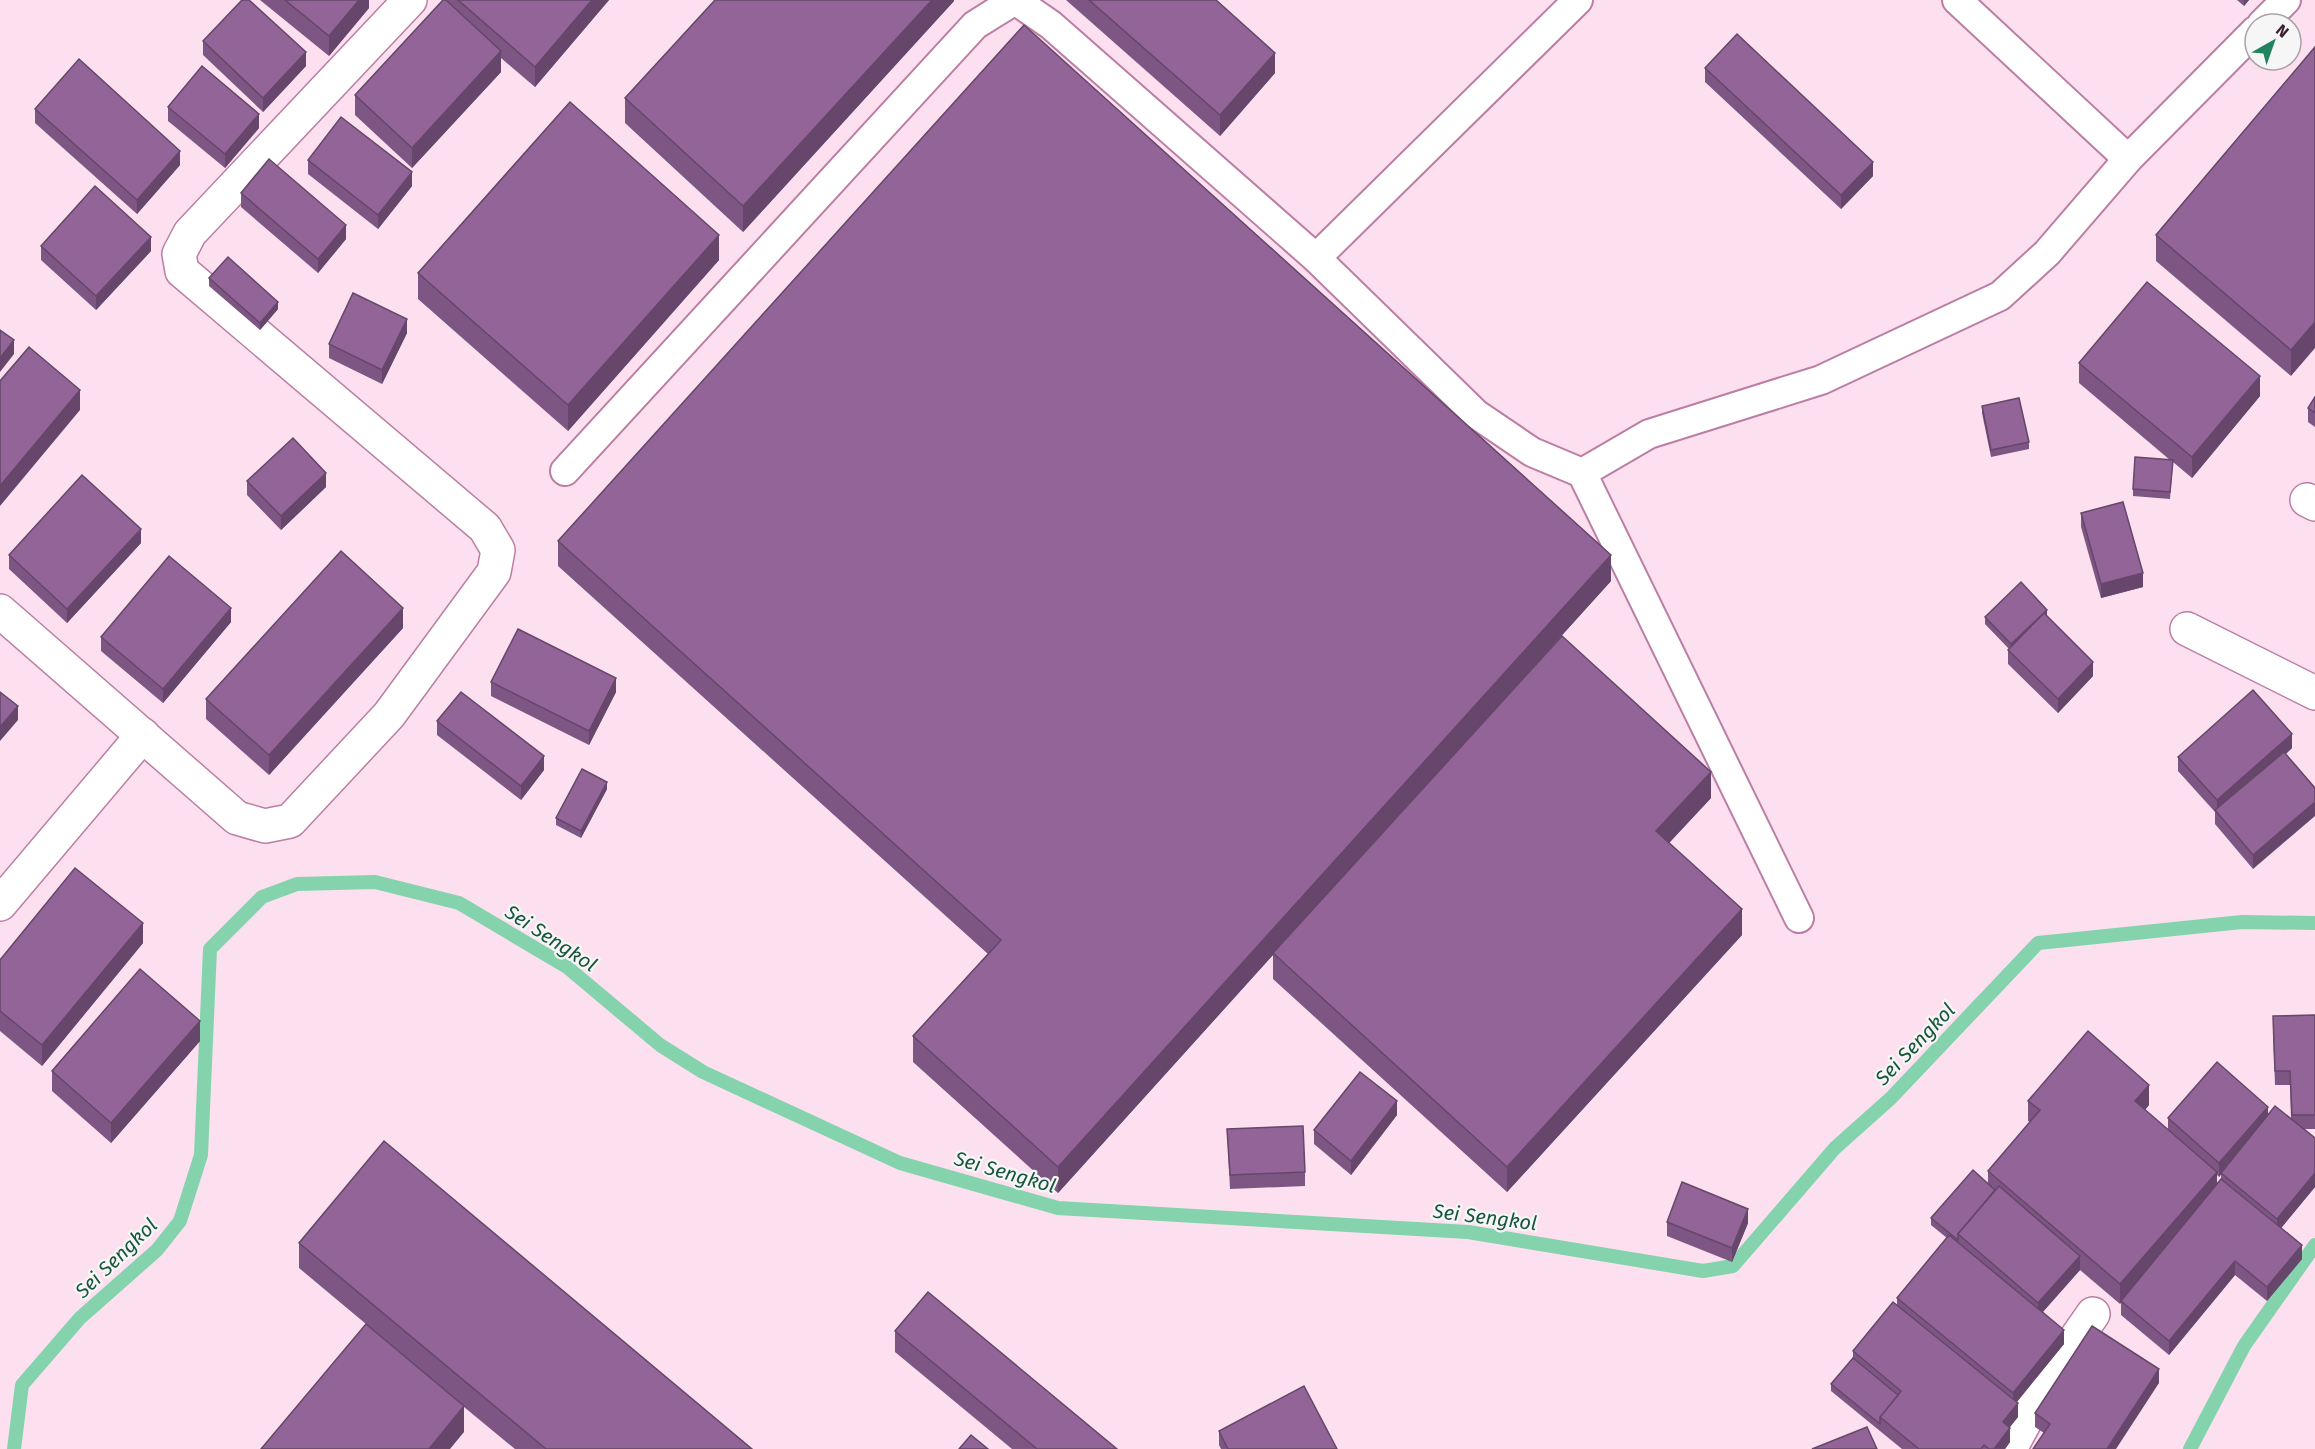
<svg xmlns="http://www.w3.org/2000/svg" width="2315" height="1449" viewBox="0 0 2315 1449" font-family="'Fira Sans',sans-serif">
<rect width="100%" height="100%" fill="#fce0ef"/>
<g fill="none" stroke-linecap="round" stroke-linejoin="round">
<g stroke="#84d3ad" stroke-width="14">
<polyline points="14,1449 22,1385 80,1318 157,1250 180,1221 201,1155 210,949 262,897 297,884 375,882 459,903 567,967 660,1045 703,1072 900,1163 1058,1208 1468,1232 1703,1271 1733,1266 1835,1148 1891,1098 2038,943 2242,922 2315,923"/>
<polyline points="2190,1449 2244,1346 2315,1245"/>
</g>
<g stroke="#bc7ea4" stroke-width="32">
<g id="lane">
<polyline points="1957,0 2128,159"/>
<polyline points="2262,24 2286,0"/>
<polyline points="1316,258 1578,0"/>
<polyline points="565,471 975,25 1015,0 1051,25 1316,258 1476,414 1532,452 1582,473 1649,434 1821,380 2000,296 2047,253 2128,159 2255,31"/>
<polyline points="1582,473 1799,918"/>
</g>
</g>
<g stroke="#bc7ea4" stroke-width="36">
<g id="street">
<polyline points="2307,500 2315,504"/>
<polyline points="0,611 237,818 265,826 290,821 389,715 494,572 498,550 485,528 182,271 179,254 190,233 410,0"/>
<polyline points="2187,629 2315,693"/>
<polyline points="0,904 143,735"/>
<polyline points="2010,1449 2049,1377 2093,1314"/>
</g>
</g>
<use href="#lane" stroke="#fff" stroke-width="28"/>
<use href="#street" stroke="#fff" stroke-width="33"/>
</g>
<g fill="#7e5683" fill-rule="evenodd">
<polygon points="260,0 369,0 369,8 329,56"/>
<polygon points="443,0 609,0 535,87 501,58 501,72 412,168 355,115 355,95"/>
<polygon points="954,0 954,1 743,232 625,123 625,98"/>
<polygon points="1066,0 1216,0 1275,73 1220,136"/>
<polygon points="2237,0 2249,0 2244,6"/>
<polygon points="203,41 306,66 263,112 203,55"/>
<polygon points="2315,47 2291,376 2156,261 2156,235"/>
<polygon points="1705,68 1873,176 1841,209 1705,82"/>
<polygon points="168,107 259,128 225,168 168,121"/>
<polygon points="35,109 180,165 137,214 35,123"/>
<polygon points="308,160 412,186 378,229 308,174"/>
<polygon points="241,193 346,239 318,273 241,207"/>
<polygon points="41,246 151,251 96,310 41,260"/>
<polygon points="719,260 568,431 418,299 418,273"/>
<polygon points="209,278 278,309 260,330 209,286"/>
<polygon points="407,333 382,384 329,358 329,344"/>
<polygon points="2079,363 2260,396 2192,478 2173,462 2170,499 2133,496 2133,489 2170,460 2079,383"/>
<polygon points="2315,397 2315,427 2308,422 2308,408"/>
<polygon points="1982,406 2029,442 2029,449 1991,457 1982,413"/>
<polygon points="247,481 326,487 281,530 247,495"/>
<polygon points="2081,513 2143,587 2101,598 2081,527"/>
<polygon points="558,541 1611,581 1443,767 1711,798 1669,843 1742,935 1507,1192 1273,979 1273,955 1058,1193 913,1062 913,1036 988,954 558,566"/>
<polygon points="141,543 67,623 9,569 9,555"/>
<polygon points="2047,616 2093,676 2058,713 2008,664 2008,650 2009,649 1985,624 1985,617"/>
<polygon points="231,622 163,703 101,651 101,637"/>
<polygon points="403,628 269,775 206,719 206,699"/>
<polygon points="491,682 616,692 589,745 491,696"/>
<polygon points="437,721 544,770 521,800 437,735"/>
<polygon points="2292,748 2286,754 2253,869 2215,824 2215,812 2178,771 2178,757"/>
<polygon points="607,789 581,838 556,825 556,818"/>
<polygon points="143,943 42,1066 0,1031 0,960"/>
<path d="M2315,1015V1129H2304L2315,1187L2281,1228L2302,1259L2267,1301L2235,1275L2169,1355L2121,1315V1303L2120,1304L2080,1270L2043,1312L2064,1344L2016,1402L2018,1417L2009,1427L2010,1442L2005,1449H1902L1831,1391V1384L1853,1358V1351L1897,1305V1298L1947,1238L1931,1225V1218L1988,1183V1171L2030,1122L2028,1121V1101L2149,1105L2145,1110L2168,1130V1118L2268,1115L2291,1119L2290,1085H2275L2273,1030ZM2221,1174V1179L2217,1184V1175L2219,1177Z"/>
<polygon points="200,1041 111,1143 52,1091 52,1071"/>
<polygon points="1397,1115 1351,1175 1314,1144 1314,1130"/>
<polygon points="1227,1129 1305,1172 1305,1186 1230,1189"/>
<polygon points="1667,1222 1748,1223 1732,1262 1667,1236"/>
<polygon points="299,1243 752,1449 515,1449 464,1407 464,1432 366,1324 299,1268"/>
<polygon points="895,1331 1117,1449 1012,1449 895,1352"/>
<polygon points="2159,1383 2044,1433 2035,1427 2035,1413"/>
<polygon points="1219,1431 1337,1449 1221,1449 1219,1445"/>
</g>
<g fill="#66466a">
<polygon points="359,0 369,0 369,8 329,56 329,36"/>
<polygon points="592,0 609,0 535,87 535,67"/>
<polygon points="932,0 954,0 954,1 743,232 743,206"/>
<polygon points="2244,0 2249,0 2244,6"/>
<polygon points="501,51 501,72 412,168 412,148"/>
<polygon points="306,52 306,66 263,112 263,98"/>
<polygon points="1275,53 1275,73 1220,136 1220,115"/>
<polygon points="259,114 259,128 225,168 225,154"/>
<polygon points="180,151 180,165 137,214 137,200"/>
<polygon points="1873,162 1873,176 1841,209 1841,195"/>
<polygon points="412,172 412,186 378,229 378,215"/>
<polygon points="346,225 346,239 318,273 318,259"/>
<polygon points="719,235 719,260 568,431 568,405"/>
<polygon points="151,237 151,251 96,310 96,296"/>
<polygon points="278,302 278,309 260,330 260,323"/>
<polygon points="407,319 407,333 382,384 382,370"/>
<polygon points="2315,322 2315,348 2291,376 2291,350"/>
<polygon points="14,340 14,354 0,372 0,358"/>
<polygon points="2260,376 2260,396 2192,478 2192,457"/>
<polygon points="80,390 80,410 0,506 0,486"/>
<polygon points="326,473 326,487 281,530 281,516"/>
<polygon points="141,529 141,543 67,623 67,609"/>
<polygon points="1611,555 1611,581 1274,954 1273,953 1273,955 1058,1193 1058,1167"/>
<polygon points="2143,573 2143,587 2101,598 2101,584"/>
<polygon points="231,608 231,622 163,703 163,689"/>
<polygon points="403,608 403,628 269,775 269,755"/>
<polygon points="2047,610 2047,617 2011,651 2011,644"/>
<polygon points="2093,662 2093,676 2058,713 2058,699"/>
<polygon points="616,678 616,692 589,745 589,731"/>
<polygon points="18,706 18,720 0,741 0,727"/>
<polygon points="2292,734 2292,748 2217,814 2217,800"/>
<polygon points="544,756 544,770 521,800 521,786"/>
<polygon points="1711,772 1711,798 1656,857 1656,831"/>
<polygon points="607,782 607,789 581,838 581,831"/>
<polygon points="2315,802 2315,816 2253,869 2253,855"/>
<polygon points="1742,909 1742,935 1507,1192 1507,1167"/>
<polygon points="143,923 143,943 42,1066 42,1045"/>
<polygon points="200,1021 200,1041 111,1143 111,1123"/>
<polygon points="2149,1085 2149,1105 2135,1121 2135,1101"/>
<polygon points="1397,1101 1397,1115 1351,1175 1351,1161"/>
<polygon points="2268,1107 2268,1121 2219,1177 2219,1163"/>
<polygon points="2217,1172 2217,1192 2121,1301 2120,1304 2120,1284"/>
<polygon points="2315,1173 2315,1187 2277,1233 2277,1219"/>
<polygon points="1748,1209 1748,1223 1732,1262 1732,1248"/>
<polygon points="2302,1245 2302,1259 2267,1301 2267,1287"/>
<polygon points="2080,1256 2080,1270 2038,1317 2038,1303"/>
<polygon points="2235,1261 2235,1275 2169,1355 2169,1341"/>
<polygon points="2064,1330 2064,1344 2013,1407 2013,1393"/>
<polygon points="2159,1369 2159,1383 2116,1449 2107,1449"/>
<polygon points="2018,1403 2018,1417 2003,1436 2003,1422"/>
<polygon points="464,1406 464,1432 450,1449 429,1449"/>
<polygon points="2010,1428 2010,1442 2005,1449 1994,1449"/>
</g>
<g fill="#926498" stroke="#66466a" stroke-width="1.5">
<polygon points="242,0 249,0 306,52 263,98 203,41"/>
<polygon points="285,0 359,0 329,36"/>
<polygon points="443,0 446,0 501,51 412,148 355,95"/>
<polygon points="458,0 592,0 535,67"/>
<polygon points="715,0 932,0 743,206 625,98"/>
<polygon points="1089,0 1216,0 1275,53 1220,115"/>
<polygon points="1024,25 1611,555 1058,1167 913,1036 1001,940 558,541"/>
<polygon points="1737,34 1873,162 1841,195 1705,68"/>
<polygon points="2315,47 2315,322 2291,350 2156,235"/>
<polygon points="79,59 180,151 137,200 35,109"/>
<polygon points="202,66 259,114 225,154 168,107"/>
<polygon points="570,102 719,235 568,405 418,273"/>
<polygon points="341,117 412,172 378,215 308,160"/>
<polygon points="269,159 346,225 318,259 241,193"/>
<polygon points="95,186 151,237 96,296 41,246"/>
<polygon points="228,257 278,302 260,323 209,278"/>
<polygon points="2147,282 2260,376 2192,457 2079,363"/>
<polygon points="353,293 407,319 382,370 329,344"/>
<polygon points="0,330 14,340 0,358"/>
<polygon points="29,347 80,390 0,486 0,381"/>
<polygon points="2315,397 2315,413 2308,408"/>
<polygon points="2019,398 2029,442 1991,450 1982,406"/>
<polygon points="293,438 326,473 281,516 247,481"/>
<polygon points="2135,457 2173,460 2170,492 2133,489"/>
<polygon points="82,475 141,529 67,609 9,555"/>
<polygon points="2123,502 2143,573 2101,584 2081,513"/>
<polygon points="341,551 403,608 269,755 206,699"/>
<polygon points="169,556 231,608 163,689 101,637"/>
<polygon points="2021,582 2047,610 2011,644 1985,617"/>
<polygon points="2044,613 2093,662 2058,699 2008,650"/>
<polygon points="518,629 616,678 589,731 491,682"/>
<polygon points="1562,636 1711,772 1656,831 1742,909 1507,1167 1273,953"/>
<polygon points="2253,690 2292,734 2217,800 2178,757"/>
<polygon points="0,692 18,706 0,727"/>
<polygon points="461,692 544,756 521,786 437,721"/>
<polygon points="2284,752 2315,788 2315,802 2253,855 2215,810"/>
<polygon points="582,769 607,782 581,831 556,818"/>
<polygon points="75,868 143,923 42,1045 0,1011 0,960"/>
<polygon points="140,969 200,1021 111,1123 52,1071"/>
<polygon points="2315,1015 2315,1115 2292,1115 2290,1071 2275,1071 2273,1016"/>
<polygon points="2088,1031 2149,1085 2135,1101 2217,1172 2120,1284 1988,1171 2040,1110 2028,1101"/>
<polygon points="2217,1062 2268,1107 2219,1163 2168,1118"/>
<polygon points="1360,1072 1397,1101 1351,1161 1314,1130"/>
<polygon points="2275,1106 2315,1138 2315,1173 2277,1219 2221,1173"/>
<polygon points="1303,1126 1305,1172 1230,1175 1227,1129"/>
<polygon points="384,1141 752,1449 546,1449 299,1243"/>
<polygon points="1973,1170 1995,1190 1958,1234 1958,1240 1931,1218"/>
<polygon points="2221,1179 2302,1245 2267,1287 2235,1261 2169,1341 2121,1301"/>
<polygon points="1682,1182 1748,1209 1732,1248 1667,1222"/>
<polygon points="1999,1186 2080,1256 2038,1303 1958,1234"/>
<polygon points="1949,1235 2064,1330 2013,1393 1897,1298"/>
<polygon points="928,1292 1117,1449 1037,1449 895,1331"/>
<polygon points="1893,1302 2018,1403 2003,1422 2010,1428 1994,1449 1989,1449 1984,1445 1981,1449 1919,1449 1880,1417 1901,1391 1853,1351"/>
<polygon points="366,1324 464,1406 429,1449 261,1449"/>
<polygon points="2092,1326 2159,1369 2107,1449 2033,1449 2050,1424 2035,1413"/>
<polygon points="1853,1358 1898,1395 1880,1417 1880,1424 1831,1384"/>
<polygon points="1304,1386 1337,1449 1228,1449 1219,1431"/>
<polygon points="1867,1427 1877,1449 1812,1449"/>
<polygon points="971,1435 988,1449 959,1449"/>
</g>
<g text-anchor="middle" stroke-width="4.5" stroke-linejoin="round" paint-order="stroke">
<g font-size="20" font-style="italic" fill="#17553c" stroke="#f6f6f6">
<text transform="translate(551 938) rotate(33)" y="7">Sei Sengkol</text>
<text transform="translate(1915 1044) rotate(-46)" y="7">Sei Sengkol</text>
<text transform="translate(1005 1172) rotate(16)" y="7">Sei Sengkol</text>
<text transform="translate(1485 1217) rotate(7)" y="7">Sei Sengkol</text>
<text transform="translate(116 1258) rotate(-44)" y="7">Sei Sengkol</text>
</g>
</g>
<g transform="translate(2273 42) rotate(40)"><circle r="28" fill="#f6f6f6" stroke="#aba1a7" stroke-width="1.5"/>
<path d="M0-4.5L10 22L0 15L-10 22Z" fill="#21845e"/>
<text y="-9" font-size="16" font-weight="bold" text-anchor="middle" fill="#3b2131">N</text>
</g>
</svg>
